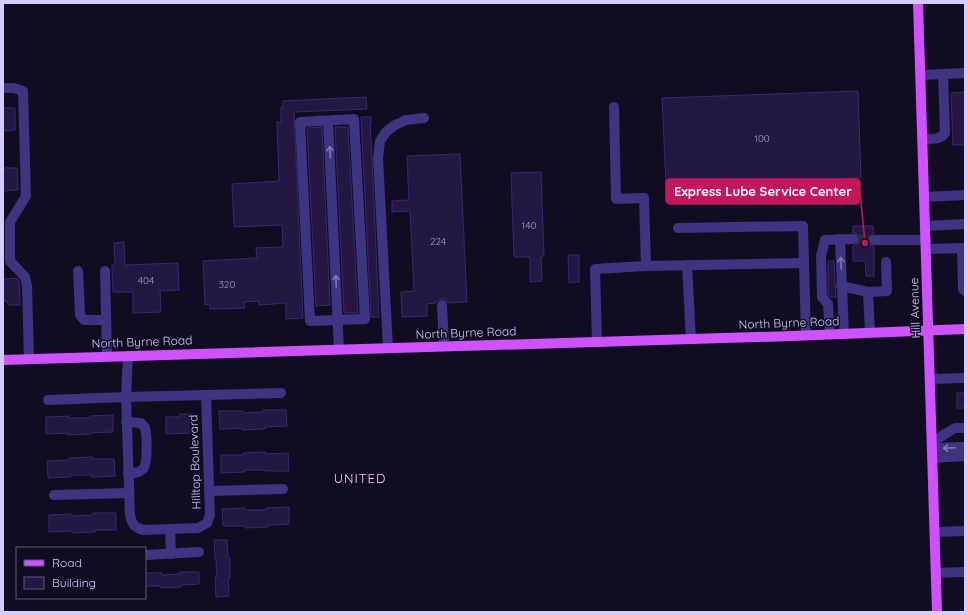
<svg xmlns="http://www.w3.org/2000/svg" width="968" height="615" viewBox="0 0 968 615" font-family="Quicksand,sans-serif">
<rect width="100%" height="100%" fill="#110c21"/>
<g fill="#241742" stroke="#3c2870">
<polygon points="858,91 861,178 819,180 820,185 793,185 794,198 777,199 776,192 753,193 753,186 729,187 728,181 666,184 662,98"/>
<polygon points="965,92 965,145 953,145 951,93"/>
<polygon points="366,97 367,109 294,112 303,318 286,319 286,303 259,305 259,301 244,302 245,308 210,309 210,304 205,305 203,261 257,258 256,248 283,247 282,225 234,227 232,184 279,181 277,122 281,122 281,107 283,107 283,101"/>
<polygon points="3,108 15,108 15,130 3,131"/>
<polygon points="361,117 371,117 371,125 370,125 372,158 379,317 371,317"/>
<polygon points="322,127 330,305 316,306 307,128"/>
<polygon points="335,127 348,127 358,313 344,313"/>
<polygon points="460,154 467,302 448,303 445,299 441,299 438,300 436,303 427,304 427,316 402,317 401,292 414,291 410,211 392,212 392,201 409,200 407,156"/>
<polygon points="3,168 17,168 18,190 3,191"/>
<polygon points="541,172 544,256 541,256 542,281 530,282 530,257 514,257 511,173"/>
<polygon points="853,226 873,226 874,234 869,236 868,240 870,245 874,246 874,276 866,276 865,261 853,261 853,246 857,244 859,239 858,235 856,233 853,233"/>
<polygon points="124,242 125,265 178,263 179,290 160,291 161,312 133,313 133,292 113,292 112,265 115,265 114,243"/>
<polygon points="568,255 579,255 579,282 569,283"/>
<polygon points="828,261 834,261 836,297 831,297 828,295"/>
<polygon points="17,278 19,281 20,305 8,305 7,301 3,301 3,279"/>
<rect x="957" y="393" width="8" height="15"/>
<polygon points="263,410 286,410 287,426 265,427 265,429 242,430 242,428 220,429 219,411 243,411 243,413 263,412"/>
<polygon points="180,414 192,414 192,433 166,434 166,417 180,417"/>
<polygon points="113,415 113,432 91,433 91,434 68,435 68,433 46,434 46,417 69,416 69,418 90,418 90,416"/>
<polygon points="265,452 266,454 288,453 289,471 265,471 265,470 245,470 245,472 221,473 221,455 243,455 243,453"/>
<polygon points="92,457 92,459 114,459 115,476 92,477 92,475 71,475 71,477 48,478 47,461 69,460 69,458"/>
<polygon points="289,507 289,524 268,525 268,527 245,528 245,526 223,526 222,509 245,508 246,510 266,510 266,508"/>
<polygon points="93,513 116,513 116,530 95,530 95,532 72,533 72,531 49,532 49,515 72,514 72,516 93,515"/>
<polygon points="214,540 227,540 228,558 230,558 230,578 228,578 229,596 216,597 215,577 217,577 216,559 215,560"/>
<polygon points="180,572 199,572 199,584 181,585 181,587 161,588 161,586 145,586 145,573 162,573 162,575 180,574"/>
</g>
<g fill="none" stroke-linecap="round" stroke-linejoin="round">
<polyline stroke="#2f2942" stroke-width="10" stroke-dasharray="10 5" stroke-linecap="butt" points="853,239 874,240"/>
<g stroke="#3e3482" stroke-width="10">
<polyline points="921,75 965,73"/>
<polyline points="3,88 14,88 23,91 26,196 10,222 10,261 25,277 27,286 29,359"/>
<polyline points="614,107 616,199 644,198 646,266"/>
<polygon points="354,119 365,319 310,321 300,122"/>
<polyline points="328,121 339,349"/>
<path d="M923,139C931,139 940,140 945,133L943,74"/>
<polyline points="924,197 965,195"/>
<polyline points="925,226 965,224"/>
<polyline points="678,228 803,226 806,335"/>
<polyline points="840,239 844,334"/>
<polyline points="874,240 926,240"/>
<polyline points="962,248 963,289 965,291"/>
<polyline points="926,249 965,248"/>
<polyline points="687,265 691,339"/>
<polyline points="78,271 80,315 84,320 106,320"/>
<polyline points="105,271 107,356"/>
<polyline points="841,286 868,292"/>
<polyline points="442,305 444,346"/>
<polyline points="870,333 868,292 887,291 886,262"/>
<polyline points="830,334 828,304 822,297 821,256 825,240 853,239"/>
<polyline points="597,342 595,269 646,266 804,263"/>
<polyline points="388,348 378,158 380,141 386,132 395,125 406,120 424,118"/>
<polyline points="930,379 965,378"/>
<path d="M206,395L210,515L207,523L198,528L143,530C134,527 132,524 130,515L126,397Z"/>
<polyline points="206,395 281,393"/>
<polyline points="48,400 126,397 128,356"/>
<path d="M126,422L141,423C142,425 144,426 145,428C147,435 148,464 143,469C139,473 134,473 128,473"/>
<polyline points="932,442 955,428 965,428"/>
<polyline points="932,448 965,447"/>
<polyline points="932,458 965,456"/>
<polyline points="209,491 283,489"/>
<polyline points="54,495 129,493"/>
<polyline points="170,529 171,554"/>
<polyline points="935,532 965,531"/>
<polyline points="146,555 199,552"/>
<polyline points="936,573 965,572"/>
</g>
<g stroke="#ce52ff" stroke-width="10">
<polyline points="918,3 937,612"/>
<polyline points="3,360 792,336 965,329"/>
</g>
</g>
<defs><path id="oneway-shaft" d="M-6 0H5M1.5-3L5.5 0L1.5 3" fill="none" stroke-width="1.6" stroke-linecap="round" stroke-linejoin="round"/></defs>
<g stroke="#8278ba">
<use href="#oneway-shaft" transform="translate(330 152) rotate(-93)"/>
<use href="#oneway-shaft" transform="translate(841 263) rotate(-92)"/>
<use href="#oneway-shaft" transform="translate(336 281) rotate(-93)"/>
<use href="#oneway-shaft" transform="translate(949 448) rotate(178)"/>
</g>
<g text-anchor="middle" stroke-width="3" stroke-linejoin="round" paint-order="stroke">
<g font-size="10" fill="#aa9ed0">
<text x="762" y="142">100</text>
<text x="529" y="229">140</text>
<text x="438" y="245">224</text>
<text x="146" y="284">404</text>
<text x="227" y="288">320</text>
</g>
<g font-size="12" fill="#d6cbff" stroke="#110c21">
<text transform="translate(915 308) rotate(-92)" y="4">Hill Avenue</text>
<text transform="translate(789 323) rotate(-2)" y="4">North Byrne Road</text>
<text transform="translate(466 333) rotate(-2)" y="4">North Byrne Road</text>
<text transform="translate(142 342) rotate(-2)" y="4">North Byrne Road</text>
<text transform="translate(195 462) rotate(-92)" y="4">Hilltop Boulevard</text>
</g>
<g font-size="13" letter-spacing="1" fill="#ffcde8" stroke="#110c21">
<text x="360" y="483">UNITED</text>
</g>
</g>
<path fill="none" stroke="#c2185b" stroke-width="1.5" d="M865 243L860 192"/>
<circle fill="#c2185b" stroke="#110c21" stroke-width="1.5" cx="865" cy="243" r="4"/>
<rect fill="#c2185b" stroke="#c2185b" stroke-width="1.5" x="666" y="179" width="194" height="25" rx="4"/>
<g font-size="13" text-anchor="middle" font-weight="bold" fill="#fff">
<text x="763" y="196">Express Lube Service Center</text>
</g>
<rect width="968" height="615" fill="none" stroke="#d6cbff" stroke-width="8"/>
<rect x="16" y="547" width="130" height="52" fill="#110c21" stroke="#60587a"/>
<rect x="24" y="560" width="20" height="6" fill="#ce52ff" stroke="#60587a"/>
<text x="52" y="567" font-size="12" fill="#d6cbff">Road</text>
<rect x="24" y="577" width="20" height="12" fill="#241742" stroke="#60587a"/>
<text x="52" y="587" font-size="12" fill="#d6cbff">Building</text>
</svg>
